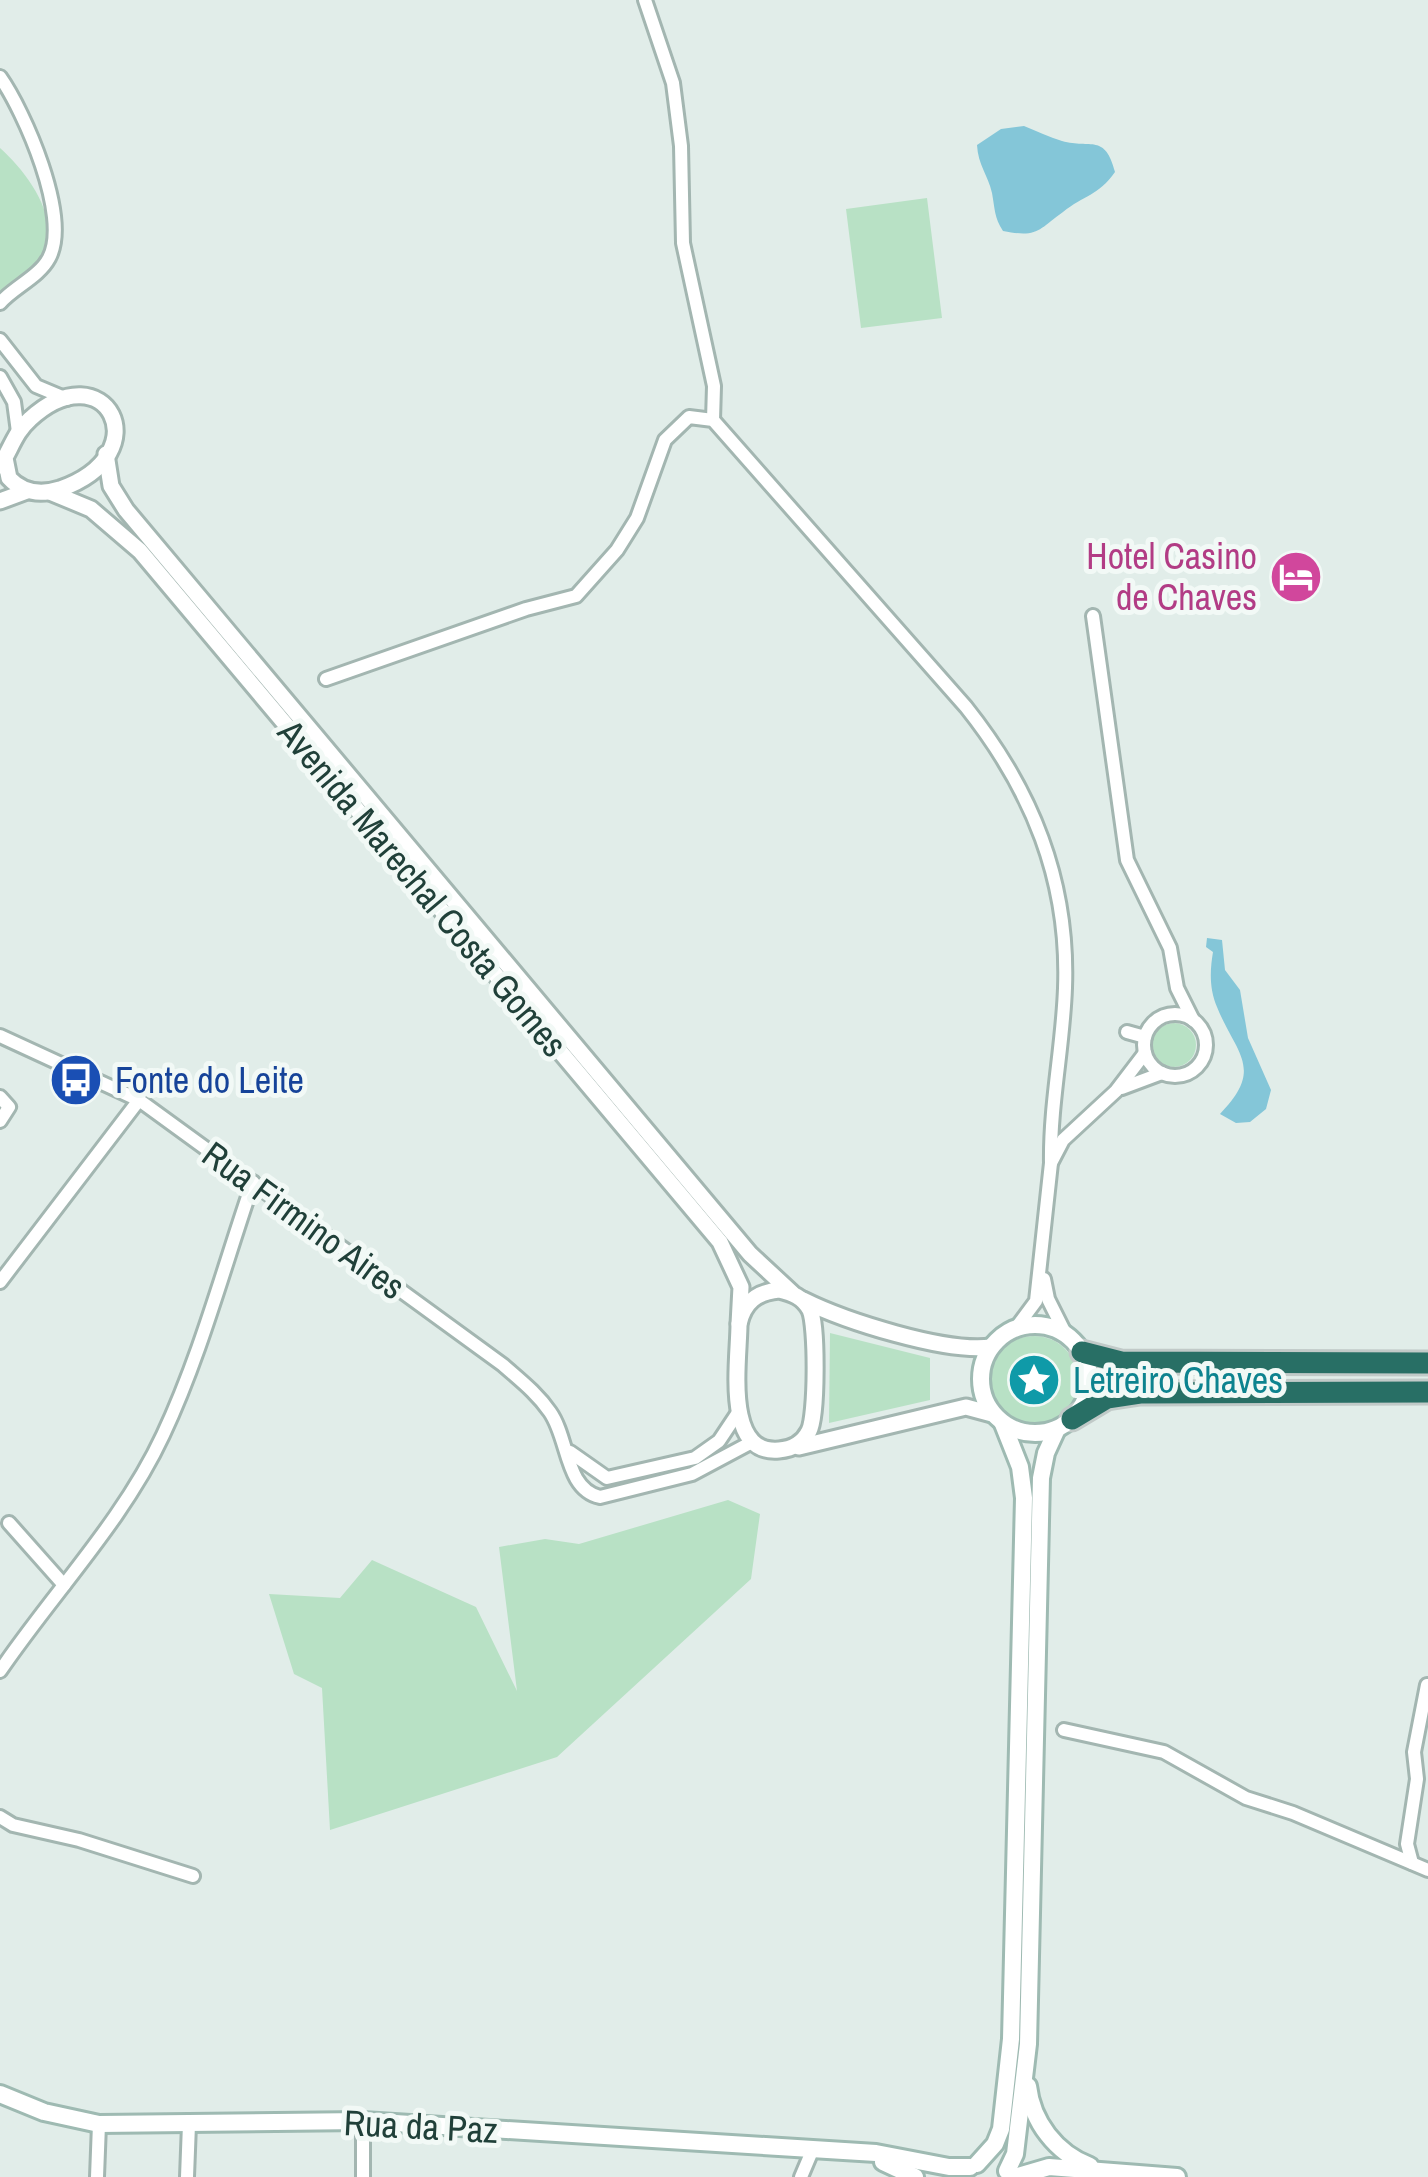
<svg xmlns="http://www.w3.org/2000/svg" width="1428" height="2177" viewBox="0 0 1428 2177" font-family="'Archivo Narrow',sans-serif">
<rect width="100%" height="100%" fill="#e1ede9"/>
<g fill="#b8e1c5">
<path d="M0,148C29,174 67,225 38,264C30,275 12,284 0,291Z"/>
<polygon points="927,198 942,318 861,328 846,209"/>
<circle cx="1174" cy="1045" r="22"/>
<polygon points="830,1333 930,1358 930,1400 829,1423"/>
<circle cx="1034" cy="1380" r="44"/>
<polygon points="728,1500 760,1514 751,1579 557,1757 330,1830 322,1688 294,1674 269,1594 340,1598 372,1560 476,1607 517,1691 499,1547 545,1539 579,1544"/>
</g>
<g fill="#84c6d8">
<path d="M1024,126C1037,131 1049,137 1062,141C1091,149 1105,133 1115,172C1098,196 1084,195 1063,212C1038,230 1038,238 1003,231C994,217 995,209 992,193C988,175 978,165 977,145L1001,129Z"/>
<path d="M1207,938L1222,940L1225,970L1240,990L1248,1038L1271,1090L1266,1109L1250,1122L1236,1123L1220,1114C1265,1068 1236,1054 1217,1007C1209,988 1210,970 1213,952L1206,947Z"/>
</g>
<g fill="none" stroke-linecap="round" stroke-linejoin="round">
<g stroke="#a3b6b1" stroke-width="18">
<g id="minor">
<polyline points="645,0 673,83 681,146 683,243 714,386 713,420"/>
<path d="M0,77C24,111 71,217 49,258C39,277 14,287 0,303"/>
<polyline points="0,340 36,386 67,399"/>
<polyline points="0,377 14,402 18,432"/>
<polyline points="1093,616 1127,860 1170,948 1177,988 1193,1020"/>
<path d="M326,679L526,609L576,596L617,550L637,518L665,440L689,417L713,420L966,707C1032,790 1069,881 1065,988C1063,1047 1050,1104 1051,1163"/>
<circle cx="1175" cy="1045" r="31"/>
<polyline points="1127,1032 1145,1037"/>
<path d="M0,1036L139,1100L503,1365C520,1380 537,1393 550,1412C569,1439 565,1489 600,1497L692,1474L752,1442"/>
<polyline points="1122,1088 1162,1073"/>
<polyline points="0,1097 9,1107 0,1121"/>
<polyline points="1044,1279 1048,1299 1066,1335"/>
<polyline points="0,1282 139,1100"/>
<polyline points="1016,1328 1036,1301 1051,1163 1063,1140 1116,1091 1145,1053"/>
<polyline points="570,1452 607,1478 695,1458 719,1441 739,1411"/>
<polyline points="9,1523 64,1585"/>
<path d="M0,1671C53,1593 123,1521 163,1435C201,1354 224,1266 253,1182"/>
<polyline points="1064,1730 1164,1752 1246,1798 1293,1813 1428,1870"/>
<polyline points="0,1817 13,1825 79,1840 193,1876"/>
<polyline points="1412,1863 1407,1844 1417,1779 1414,1752 1427,1685"/>
<polyline points="363,2121 363,2177"/>
<polyline points="97,2177 99,2124"/>
<polyline points="187,2177 189,2124"/>
<polyline points="801,2177 812,2151"/>
</g>
</g>
<g stroke="#a3b6b1" stroke-width="21">
<g id="tertiary">
<polyline points="106,454 111,486 126,510 750,1254 792,1293"/>
<path d="M0,466C11,449 15,432 30,419C105,350 162,453 60,489C41,495 23,493 9,478L5,458"/>
<polyline points="50,492 91,509 140,551 720,1242 741,1287 739,1324"/>
<polyline points="0,501 27,491"/>
<path d="M779,1290C792,1293 803,1297 810,1310C817,1325 817,1416 809,1431C803,1443 792,1449 779,1450C723,1455 739,1360 739,1324C744,1302 757,1292 779,1290Z"/>
<path d="M803,1300C845,1321 945,1353 991,1347"/>
<polyline points="799,1447 966,1407 992,1414"/>
</g>
</g>
<g stroke="#9ebab2" stroke-width="22">
<g id="secondary">
<circle cx="1035" cy="1379" r="54"/>
<path d="M1028,2086C1032,2122 1056,2153 1090,2166"/>
<polyline points="0,2094 44,2112 99,2124 363,2121 876,2153 949,2167 970,2167"/>
<polyline points="883,2162 915,2177"/>
<polyline points="977,2164 995,2144 1001,2129 1011,2039 1024,1498 1020,1467 1003,1424"/>
<polyline points="1007,2171 1015,2154 1028,2044 1041,1478 1046,1453 1057,1429"/>
<polyline points="1015,2177 1049,2167 1177,2177"/>
</g>
</g>
<g stroke="#c1cac8" stroke-width="27">
<g id="motorway">
<polyline points="1082,1352 1121,1362 1428,1363"/>
<polyline points="1072,1419 1107,1398 1140,1393 1428,1392"/>
</g>
</g>
<use href="#minor" stroke="#fff" stroke-width="12"/>
<use href="#tertiary" stroke="#fff" stroke-width="15"/>
<use href="#secondary" stroke="#fff" stroke-width="16"/>
<use href="#motorway" stroke="#286f65" stroke-width="21"/>
</g>
<defs>
<g id="hotel-disc" transform="scale(2.7)"><circle r="9.5" fill="#d1479c" stroke="#f2f9f6"/><path d="M-6-4.5h1.5V1H6V5H4.5V3h-9V5H-6ZM-4 0a1.8 1.8 0 1 1 3.6 0ZM.5 0V-2.5h3Q6-2.5 6 0Z" fill="#fff"/></g>
<g id="bus-disc" transform="scale(2.7)"><circle r="9.5" fill="#1a4fb4" stroke="#f2f9f6"/><path d="M-5-6H5V4H4V6H2V4H-2V6H-4V4H-5ZM-3.5-4V0h7V-4ZM-3.5 1.2v1.5H-2V1.2ZM2 1.2v1.5H3.5V1.2Z" fill="#fff"/></g>
<g id="sight-disc" transform="scale(2.7)"><circle r="9.5" fill="#0f9aa8" stroke="#f2f9f6"/><path d="M0-6L1.8-2.2L6-1.7L2.9 1.2L3.7 5.4L0 3.3L-3.7 5.4L-2.9 1.2L-6-1.7L-1.8-2.2Z" fill="#fff"/></g>
</defs>
<g fill-rule="evenodd">
<use href="#hotel-disc" x="1296" y="577"/>
<use href="#bus-disc" x="76" y="1080"/>
<use href="#sight-disc" x="1034" y="1380"/>
</g>
<g text-anchor="middle" stroke-width="10" stroke-linejoin="round" paint-order="stroke">
<g font-size="36" fill="#b23c85" stroke="#f2f9f6" text-anchor="end">
<text x="1257" y="569">Hotel Casino<tspan x="1257" dy="41">de Chaves</tspan></text>
</g>
<g font-size="36" fill="#204039" stroke="#f2f9f6">
<text transform="translate(423 888) rotate(50)" y="13">Avenida Marechal Costa Gomes</text>
<text transform="translate(304 1220) rotate(36)" y="13">Rua Firmino Aires</text>
<text transform="translate(421 2126) rotate(3)" y="13">Rua da Paz</text>
</g>
<g font-size="36" fill="#164399" stroke="#f2f9f6" text-anchor="start">
<text x="115" y="1093">Fonte do Leite</text>
</g>
<g font-size="36" fill="#0d838f" stroke="#f2f9f6" text-anchor="start">
<text x="1073" y="1393">Letreiro Chaves</text>
</g>
</g>
</svg>
